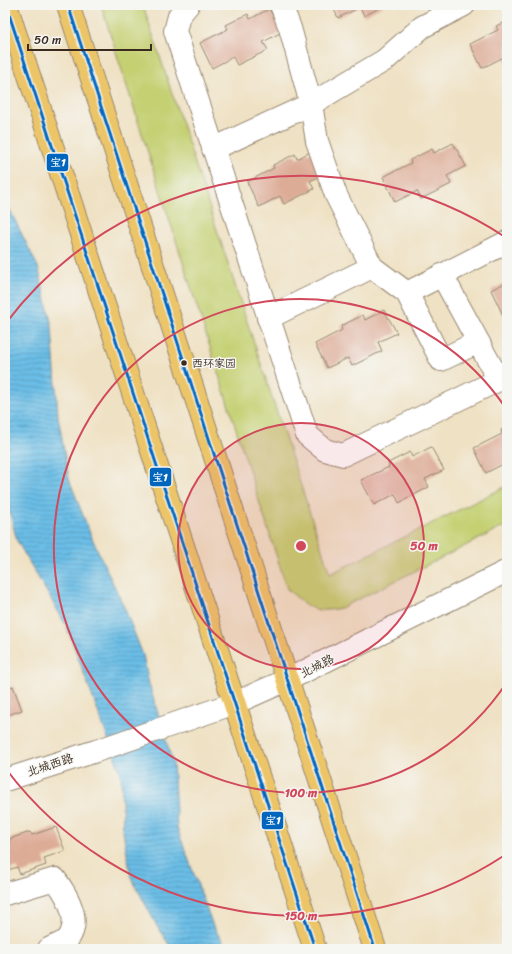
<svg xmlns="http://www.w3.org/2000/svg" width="512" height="954" viewBox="0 0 512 954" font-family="Sriracha,'LXGW WenKai TC',sans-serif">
<defs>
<pattern id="water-rules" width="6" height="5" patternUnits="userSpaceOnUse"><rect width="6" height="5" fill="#6bbee7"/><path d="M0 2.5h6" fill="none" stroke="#599bbb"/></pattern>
</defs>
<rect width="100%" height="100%" fill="#f6f6f2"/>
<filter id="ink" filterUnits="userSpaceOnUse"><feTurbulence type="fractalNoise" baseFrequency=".025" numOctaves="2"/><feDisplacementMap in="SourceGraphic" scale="8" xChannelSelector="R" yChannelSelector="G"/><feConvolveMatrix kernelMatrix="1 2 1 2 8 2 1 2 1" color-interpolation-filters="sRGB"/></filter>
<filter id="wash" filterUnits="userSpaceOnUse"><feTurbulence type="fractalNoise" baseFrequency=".012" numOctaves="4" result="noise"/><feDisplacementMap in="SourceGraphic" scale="16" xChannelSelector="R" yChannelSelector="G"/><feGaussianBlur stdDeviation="0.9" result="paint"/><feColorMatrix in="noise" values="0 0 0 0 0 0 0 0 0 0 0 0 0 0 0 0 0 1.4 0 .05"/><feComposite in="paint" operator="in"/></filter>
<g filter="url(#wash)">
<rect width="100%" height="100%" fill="#efe1c3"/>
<path fill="#c4d072" stroke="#807d48" d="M101,5H143L330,574L507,486V525L341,608C312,614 308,607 287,589Z"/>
<polygon fill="url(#water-rules)" stroke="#537482" points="5,200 38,267 52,326 58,416 69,479 91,536 125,609 143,655 149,684 173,763 177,828 213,926 227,949 172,949 158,928 131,877 123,831 121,774 66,625 17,541 5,495"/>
<g id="blocks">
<g fill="#ddac97">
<polygon points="332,5 385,5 364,16 360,7 338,18"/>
<polygon points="269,9 282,32 263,42 268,50 237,65 233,57 212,68 200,43 228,29 226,25 248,14 250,19"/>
<polygon points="507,21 507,65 504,57 482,68 470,44 498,30 496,26"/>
<polygon points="453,143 466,166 447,176 451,184 421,199 417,191 395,202 383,177 411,163 410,160 432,149 434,153"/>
<polygon points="316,149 329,172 310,181 314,189 284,204 280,196 259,207 247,182 274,168 273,165 295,154 297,159"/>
<polygon points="507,282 507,312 503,315 491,290"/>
<polygon points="384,310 397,333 378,342 382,351 352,366 348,358 327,368 315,344 342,330 341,326 363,315 365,320"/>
<polygon points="507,427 507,462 486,473 474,448 502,434 501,430"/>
<polygon points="431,447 444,470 425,479 429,487 399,503 395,494 374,505 361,480 389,467 388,463 410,452 412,457"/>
<polygon points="13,686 22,710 5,716 5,689"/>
<polygon points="56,827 65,851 44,858 46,865 20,874 17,867 5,871 5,844 10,843 9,839 30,832 32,835"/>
</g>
</g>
</g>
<g filter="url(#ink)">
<use href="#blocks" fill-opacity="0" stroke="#958670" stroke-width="1"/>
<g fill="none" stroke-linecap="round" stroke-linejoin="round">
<g stroke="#958670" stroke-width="24">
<g id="minor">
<polyline points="188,5 179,16 175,31 307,435 325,450 343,455 507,376"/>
<polyline points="281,5 290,28 311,104 317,141 336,195 372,267 407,293 441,360 478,342 499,380"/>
<polyline points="213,149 311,104 385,60 422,27 464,5"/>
<polyline points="442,275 480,345"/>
<polyline points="407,293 507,242"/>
<polyline points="268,318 372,267"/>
<polyline points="5,780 96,751 235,703 287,680 507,571"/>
<path d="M5,894L55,879C67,895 82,920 68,939C64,943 54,946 49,949"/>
</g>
</g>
<g stroke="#958670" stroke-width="24">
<g id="major">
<polyline points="6,5 315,949"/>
<polyline points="68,5 375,949"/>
</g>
</g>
<use href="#minor" stroke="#fff" stroke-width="22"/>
<use href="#major" stroke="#edc569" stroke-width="22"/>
<g stroke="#f6f6f2" stroke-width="6">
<g id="bus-1">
<polyline points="6,5 315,949"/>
<polyline points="68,5 375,949"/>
</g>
</g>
<use href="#bus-1" stroke="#0065bd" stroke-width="3"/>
</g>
</g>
<circle cx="301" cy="546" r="123" fill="#d1495b" fill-opacity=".12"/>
<g fill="none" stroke="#d1495b" stroke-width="2">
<circle cx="301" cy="546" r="123"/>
<path d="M507 682A247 247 0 1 1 507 410"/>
<path d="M505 855A370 370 0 0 1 6 769M6 323A370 370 0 0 1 505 237"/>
</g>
<circle fill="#3b2a1e" stroke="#f6f6f2" stroke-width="1.5" cx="184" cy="363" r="3.5"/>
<g text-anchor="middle" stroke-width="3" stroke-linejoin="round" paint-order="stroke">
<g font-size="11" fill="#3b2a1e" stroke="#f6f6f2" text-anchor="start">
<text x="192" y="367">西环家园</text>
</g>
<g font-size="12" fill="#3b2a1e" stroke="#f6f6f2">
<text transform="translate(317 666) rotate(-27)" y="4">北城路</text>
<text transform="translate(50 765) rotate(-18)" y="4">北城西路</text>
</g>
</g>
<circle cx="301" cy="546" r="6" fill="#d1495b" stroke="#f6f6f2" stroke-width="2"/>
<g font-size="12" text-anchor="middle" font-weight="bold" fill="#d1495b" stroke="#f6f6f2" stroke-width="3" stroke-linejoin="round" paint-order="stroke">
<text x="424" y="550">50 m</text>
<text x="301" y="797">100 m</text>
<text x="301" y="920">150 m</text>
</g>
<g stroke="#f6f6f2" stroke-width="1.5">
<rect x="46" y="153" width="23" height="19" rx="4" fill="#0065bd"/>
<rect x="149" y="467" width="23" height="20" rx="4" fill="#0065bd"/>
<rect x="261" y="811" width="23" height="19" rx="4" fill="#0065bd"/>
</g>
<g font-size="11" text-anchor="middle" font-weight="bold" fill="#fff">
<text x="58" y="166">宝1</text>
<text x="160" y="481">宝1</text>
<text x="273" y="824">宝1</text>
</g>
<rect width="512" height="954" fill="none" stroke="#f6f6f2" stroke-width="20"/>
<path d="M28 44v6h123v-6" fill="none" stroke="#3b2a1e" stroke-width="2"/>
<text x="34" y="44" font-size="12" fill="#3b2a1e" stroke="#f6f6f2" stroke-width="3" paint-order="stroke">50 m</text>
</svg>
